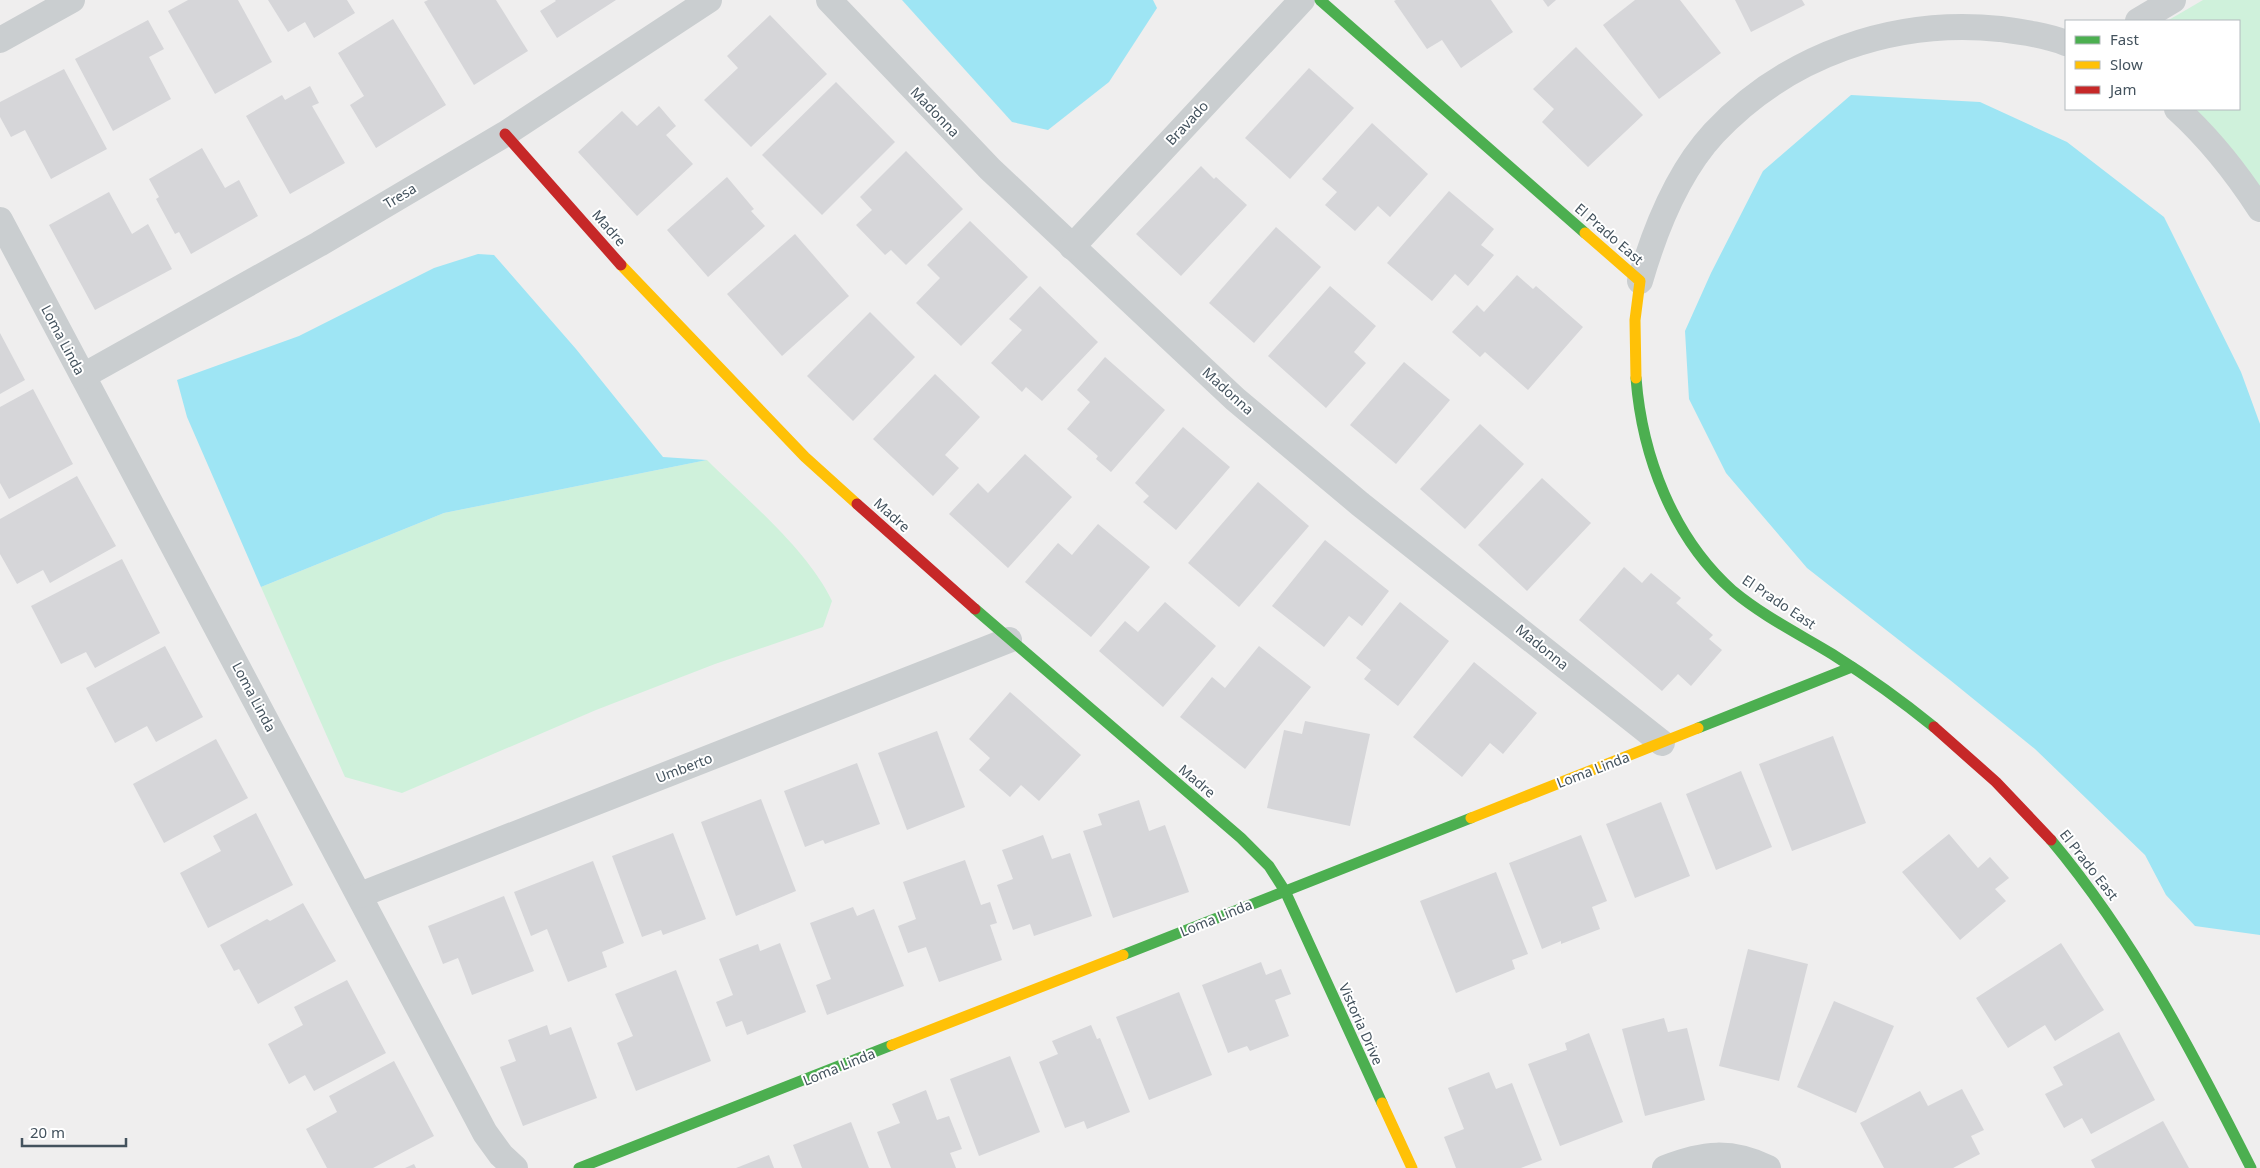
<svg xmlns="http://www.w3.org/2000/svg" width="2260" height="1168" viewBox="0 0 2260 1168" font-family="'Noto Sans',sans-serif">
<rect width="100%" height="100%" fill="#efeeee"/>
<g fill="#cff1db">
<polygon points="2203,0 2260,0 2260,189 2196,109 2239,109 2239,21 2167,21"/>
<path d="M707,460C748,501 807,549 832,601L823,627L715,664L596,710L402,793L345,777L261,587L444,513Z"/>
</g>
<g fill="#9ee5f4">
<polygon points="902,0 1153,0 1157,8 1109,82 1048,130 1012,122"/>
<polygon points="1851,95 1980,102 2067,142 2164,217 2241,372 2260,424 2260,935 2195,926 2166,895 2145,855 2035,749 1950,680 1807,568 1726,473 1689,399 1685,331 1711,273 1763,171"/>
<polygon points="478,254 494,255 576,349 663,457 707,460 444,513 261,587 187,417 177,380 299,336 434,268"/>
</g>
<g fill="#d6d6d9">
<polygon points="188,0 238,0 272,62 215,94 168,11"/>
<polygon points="268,0 347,0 355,13 314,38 305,22 288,32"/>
<polygon points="428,0 496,0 528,51 474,85 424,2"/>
<polygon points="555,0 616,0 557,38 540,11 556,1"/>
<polygon points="1396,0 1491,0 1513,32 1461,68 1442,40 1427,49 1394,1"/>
<polygon points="1543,0 1556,0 1548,7"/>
<polygon points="1635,0 1680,0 1721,53 1659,99 1603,25"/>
<polygon points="1735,0 1802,0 1805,5 1751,32"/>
<polygon points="770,15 827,74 751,147 704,100 738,68 727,56"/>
<polygon points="393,19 446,105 376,148 350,105 364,96 338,53"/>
<polygon points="148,20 164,49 149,57 171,99 113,131 75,59"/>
<polygon points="1576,47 1643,115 1588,167 1542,122 1554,109 1533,89"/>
<polygon points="1309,68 1354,108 1290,179 1245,138"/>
<polygon points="64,69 107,149 51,179 25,130 11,137 0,117 0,102"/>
<polygon points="836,82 895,142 822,215 762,155"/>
<polygon points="310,86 319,103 312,106 345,163 290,194 246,116 282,95 285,100"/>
<polygon points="659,106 676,126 666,135 693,164 637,216 578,152 622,111 637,126"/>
<polygon points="1372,123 1428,174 1390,217 1378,206 1355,231 1325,205 1337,192 1322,179"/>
<polygon points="202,148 225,188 239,180 258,216 191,254 179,232 175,234 156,199 159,197 149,179"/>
<polygon points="906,151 963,209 906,265 891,250 885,255 856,225 872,210 860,197"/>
<polygon points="1201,166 1214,179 1216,177 1247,205 1181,276 1136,234"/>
<polygon points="727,177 754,209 751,211 765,226 708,277 667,230"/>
<polygon points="1449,191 1494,229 1481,245 1494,255 1468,286 1455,274 1432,301 1387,263"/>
<polygon points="109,192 132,234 148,224 172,269 95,310 49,225"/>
<polygon points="970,221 1028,277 961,346 916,303 940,278 927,265"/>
<polygon points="1276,227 1321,267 1254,343 1209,303"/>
<polygon points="795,234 849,296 782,356 727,294"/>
<polygon points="1517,275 1533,289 1536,286 1583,327 1528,390 1485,352 1480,357 1452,332 1477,305 1484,312"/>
<polygon points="1040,286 1098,342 1042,401 1026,387 1022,392 991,363 1022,330 1009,319"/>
<polygon points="1330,286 1376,326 1354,352 1366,363 1326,408 1268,356"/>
<polygon points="870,312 915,357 853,421 807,376"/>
<polygon points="0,333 25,380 0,394"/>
<polygon points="1105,357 1165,410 1111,472 1096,459 1098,456 1067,429 1090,402 1077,390"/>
<polygon points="1404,362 1450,400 1396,464 1350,425"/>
<polygon points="935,374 980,417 945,455 959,468 933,496 873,439"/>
<polygon points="33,389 73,464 9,499 0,483 0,407"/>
<polygon points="1480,424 1524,464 1465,529 1420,489"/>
<polygon points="1183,427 1230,467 1176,530 1143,502 1149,496 1135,483"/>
<polygon points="1025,454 1072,497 1008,568 949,514 978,483 988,493"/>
<polygon points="77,476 116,546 50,583 43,570 17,584 0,554 0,519"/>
<polygon points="1542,478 1591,523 1527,591 1478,545"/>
<polygon points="1258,482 1309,526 1239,607 1188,563"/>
<polygon points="1098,524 1150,567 1091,637 1025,582 1058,543 1072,555"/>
<polygon points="1325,540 1389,591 1362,626 1349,616 1324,647 1272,606"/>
<polygon points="122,559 160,633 95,668 86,652 61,664 31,606"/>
<polygon points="1624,567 1642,583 1651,573 1681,598 1676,603 1713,635 1709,639 1722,650 1691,686 1678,674 1662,691 1579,620"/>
<polygon points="1165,602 1216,646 1163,707 1099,651 1125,621 1138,632"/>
<polygon points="1400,602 1449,641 1398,706 1364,679 1371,670 1356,658"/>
<polygon points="165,646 203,717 156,742 147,726 115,743 86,688"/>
<polygon points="1259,646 1311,687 1245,769 1180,717 1212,677 1225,688"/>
<polygon points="1474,662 1537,713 1503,754 1490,743 1462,777 1413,737"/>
<polygon points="1010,692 1081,755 1039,801 1021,785 1010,797 979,770 990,758 969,739"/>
<polygon points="1305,721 1370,734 1350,826 1267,808 1284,730 1302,734"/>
<polygon points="937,731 965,807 907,830 878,753"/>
<polygon points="1833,736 1866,823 1792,851 1759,764"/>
<polygon points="216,739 248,798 164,843 133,784"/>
<polygon points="857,763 880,824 825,844 823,840 805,847 784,791"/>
<polygon points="1741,771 1772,847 1716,870 1686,794"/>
<polygon points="761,799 796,891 736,916 701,822"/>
<polygon points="1139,800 1149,831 1165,825 1189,892 1113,918 1083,831 1102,825 1098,814"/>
<polygon points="1661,802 1690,876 1635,898 1606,824"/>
<polygon points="256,813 293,885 208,928 180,873 221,851 213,836"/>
<polygon points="673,833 706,919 663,935 661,930 642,937 612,856"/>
<polygon points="1949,834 1978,868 1990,857 2009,878 1995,889 2006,901 1960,940 1902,872"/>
<polygon points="1043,835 1052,859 1070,853 1092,916 1034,936 1030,924 1013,930 997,885 1013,879 1002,850"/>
<polygon points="1581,835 1607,901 1592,907 1600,929 1561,944 1561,941 1542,949 1509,863"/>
<polygon points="965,860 981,905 990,902 997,923 990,925 1002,960 939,982 926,947 908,953 898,926 916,919 903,882"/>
<polygon points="593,861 624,943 602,952 607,967 568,982 547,929 531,936 514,892"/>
<polygon points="1496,872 1528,954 1512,960 1515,969 1456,993 1420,901"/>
<polygon points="504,896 534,971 472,995 458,958 443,964 428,926"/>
<polygon points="303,903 336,961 258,1004 239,969 234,971 220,945 267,919 270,921"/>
<polygon points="853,907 857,916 874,909 904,986 827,1015 816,985 831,979 810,923"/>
<polygon points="780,943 806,1012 747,1035 742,1021 726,1027 716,1002 733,995 719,959 758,944 760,951"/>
<polygon points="2061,943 2104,1010 2055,1041 2045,1025 2008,1048 1976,998"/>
<polygon points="1748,949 1808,964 1779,1081 1719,1066"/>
<polygon points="1261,962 1266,975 1281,969 1291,994 1275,1000 1289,1036 1250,1051 1247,1046 1228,1053 1202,985"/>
<polygon points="676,970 711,1061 636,1091 617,1043 633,1036 615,994"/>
<polygon points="347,980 386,1053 314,1091 305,1075 289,1084 268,1044 303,1025 294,1007"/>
<polygon points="1179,992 1212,1075 1149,1100 1116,1017"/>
<polygon points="1834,1001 1894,1026 1856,1113 1797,1087"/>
<polygon points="1664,1018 1668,1032 1687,1028 1705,1100 1645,1116 1622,1029"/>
<polygon points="547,1025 550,1035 571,1027 597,1098 523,1126 500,1067 516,1061 508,1040"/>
<polygon points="1091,1025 1097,1039 1100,1038 1130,1112 1087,1129 1084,1121 1065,1128 1039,1062 1058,1054 1052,1041"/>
<polygon points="2119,1032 2155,1100 2091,1134 2082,1118 2064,1128 2045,1094 2063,1085 2053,1067"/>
<polygon points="1589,1033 1623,1122 1560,1146 1528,1064 1567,1050 1565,1043"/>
<polygon points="1010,1056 1040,1132 979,1156 950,1079"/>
<polygon points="394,1061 434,1136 373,1168 327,1168 306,1129 337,1112 329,1096"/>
<polygon points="1489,1072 1496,1089 1512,1083 1542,1160 1521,1168 1456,1168 1444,1137 1464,1129 1448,1088"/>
<polygon points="1962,1089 1984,1130 1971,1136 1980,1154 1953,1168 1884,1168 1860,1123 1920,1091 1928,1106"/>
<polygon points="926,1090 937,1120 949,1116 962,1149 950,1153 956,1168 891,1168 877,1132 900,1123 892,1104"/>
<polygon points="2163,1121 2189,1168 2095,1168 2091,1160"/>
<polygon points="851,1122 869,1168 802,1168 793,1145"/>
<polygon points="769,1155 774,1168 736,1168"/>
<polygon points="414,1164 416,1168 405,1168"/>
</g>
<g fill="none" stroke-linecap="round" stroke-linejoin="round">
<g stroke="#caced0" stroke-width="26">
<polyline points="829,0 990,169 1235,399 1360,504 1662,743"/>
<polyline points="2138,21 2173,0"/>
<polyline points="0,40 72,0"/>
<path d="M2177,109C2210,139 2236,172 2260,209"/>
<polyline points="0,220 485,1133 501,1155 515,1168"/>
<polyline points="1072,247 1302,0"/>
<path d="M1640,281C1655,229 1677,173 1714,133C1787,55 1894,18 2000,29C2022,32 2045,35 2066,43"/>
<polyline points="83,376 319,244 505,134 709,0"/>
<polyline points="360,895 1009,640"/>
<path d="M1665,1168C1703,1153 1731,1150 1768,1168"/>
</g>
<g stroke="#4caf50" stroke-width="11">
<polyline points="1320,0 1585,233"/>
<path d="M1636,378C1642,456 1673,538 1733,591C1763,616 1799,634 1832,654C1867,676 1902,701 1934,727"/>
<polyline points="975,609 1241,838 1269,866 1285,891 1382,1103"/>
<polyline points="1698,728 1852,667"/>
<path d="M2051,840C2134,939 2193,1053 2251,1168"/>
<polyline points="1123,955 1471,818"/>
<polyline points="579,1168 892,1045"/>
</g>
<g stroke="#ffc107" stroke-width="11">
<polyline points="1585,233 1640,281 1635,320 1636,378"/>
<polyline points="621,265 805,457 857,504"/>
<polyline points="1471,818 1698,728"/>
<polyline points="892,1045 1123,955"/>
<polyline points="1382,1103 1412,1168"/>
</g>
<g stroke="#c62828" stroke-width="11">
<polyline points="505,134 621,265"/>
<polyline points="857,504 975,609"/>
<polyline points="1934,727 1996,782 2051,840"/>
</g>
</g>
<g text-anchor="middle" stroke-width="4" stroke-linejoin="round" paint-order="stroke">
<g font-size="14" fill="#43525d" stroke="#fff">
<text transform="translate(935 112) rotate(46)" y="5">Madonna</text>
<text transform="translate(1187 123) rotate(-47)" y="5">Bravado</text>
<text transform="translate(400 196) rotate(-31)" y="5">Tresa</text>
<text transform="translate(609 228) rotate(49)" y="5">Madre</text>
<text transform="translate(1609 234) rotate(41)" y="5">El Prado East</text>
<text transform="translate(63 340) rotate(62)" y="5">Loma Linda</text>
<text transform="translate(1228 391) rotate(42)" y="5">Madonna</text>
<text transform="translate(892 515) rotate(42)" y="5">Madre</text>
<text transform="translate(1779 602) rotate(34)" y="5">El Prado East</text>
<text transform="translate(1542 647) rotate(39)" y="5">Madonna</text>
<text transform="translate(254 697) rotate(62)" y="5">Loma Linda</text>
<text transform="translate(684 768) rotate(-21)" y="5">Umberto</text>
<text transform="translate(1593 770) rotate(-21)" y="5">Loma Linda</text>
<text transform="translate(1197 781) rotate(40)" y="5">Madre</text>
<text transform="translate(2089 865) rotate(52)" y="5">El Prado East</text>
<text transform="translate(1216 918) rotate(-22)" y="5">Loma Linda</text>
<text transform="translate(1361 1024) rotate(66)" y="5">Vistoria Drive</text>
<text transform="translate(839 1067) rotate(-22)" y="5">Loma Linda</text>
</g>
</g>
<rect x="2065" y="20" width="175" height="90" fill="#ffffff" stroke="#b4babe"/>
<rect x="2075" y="36" width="25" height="8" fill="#4caf50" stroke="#b4babe"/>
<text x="2110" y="45" font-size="15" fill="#43525d">Fast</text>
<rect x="2075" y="61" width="25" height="8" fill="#ffc107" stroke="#b4babe"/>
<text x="2110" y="70" font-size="15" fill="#43525d">Slow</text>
<rect x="2075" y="86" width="25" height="8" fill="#c62828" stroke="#b4babe"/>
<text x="2110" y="95" font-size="15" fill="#43525d">Jam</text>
<path d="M22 1138v8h104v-8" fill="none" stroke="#43525d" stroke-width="2.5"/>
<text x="30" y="1138" font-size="15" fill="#43525d" stroke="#ffffff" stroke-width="4" paint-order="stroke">20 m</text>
</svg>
